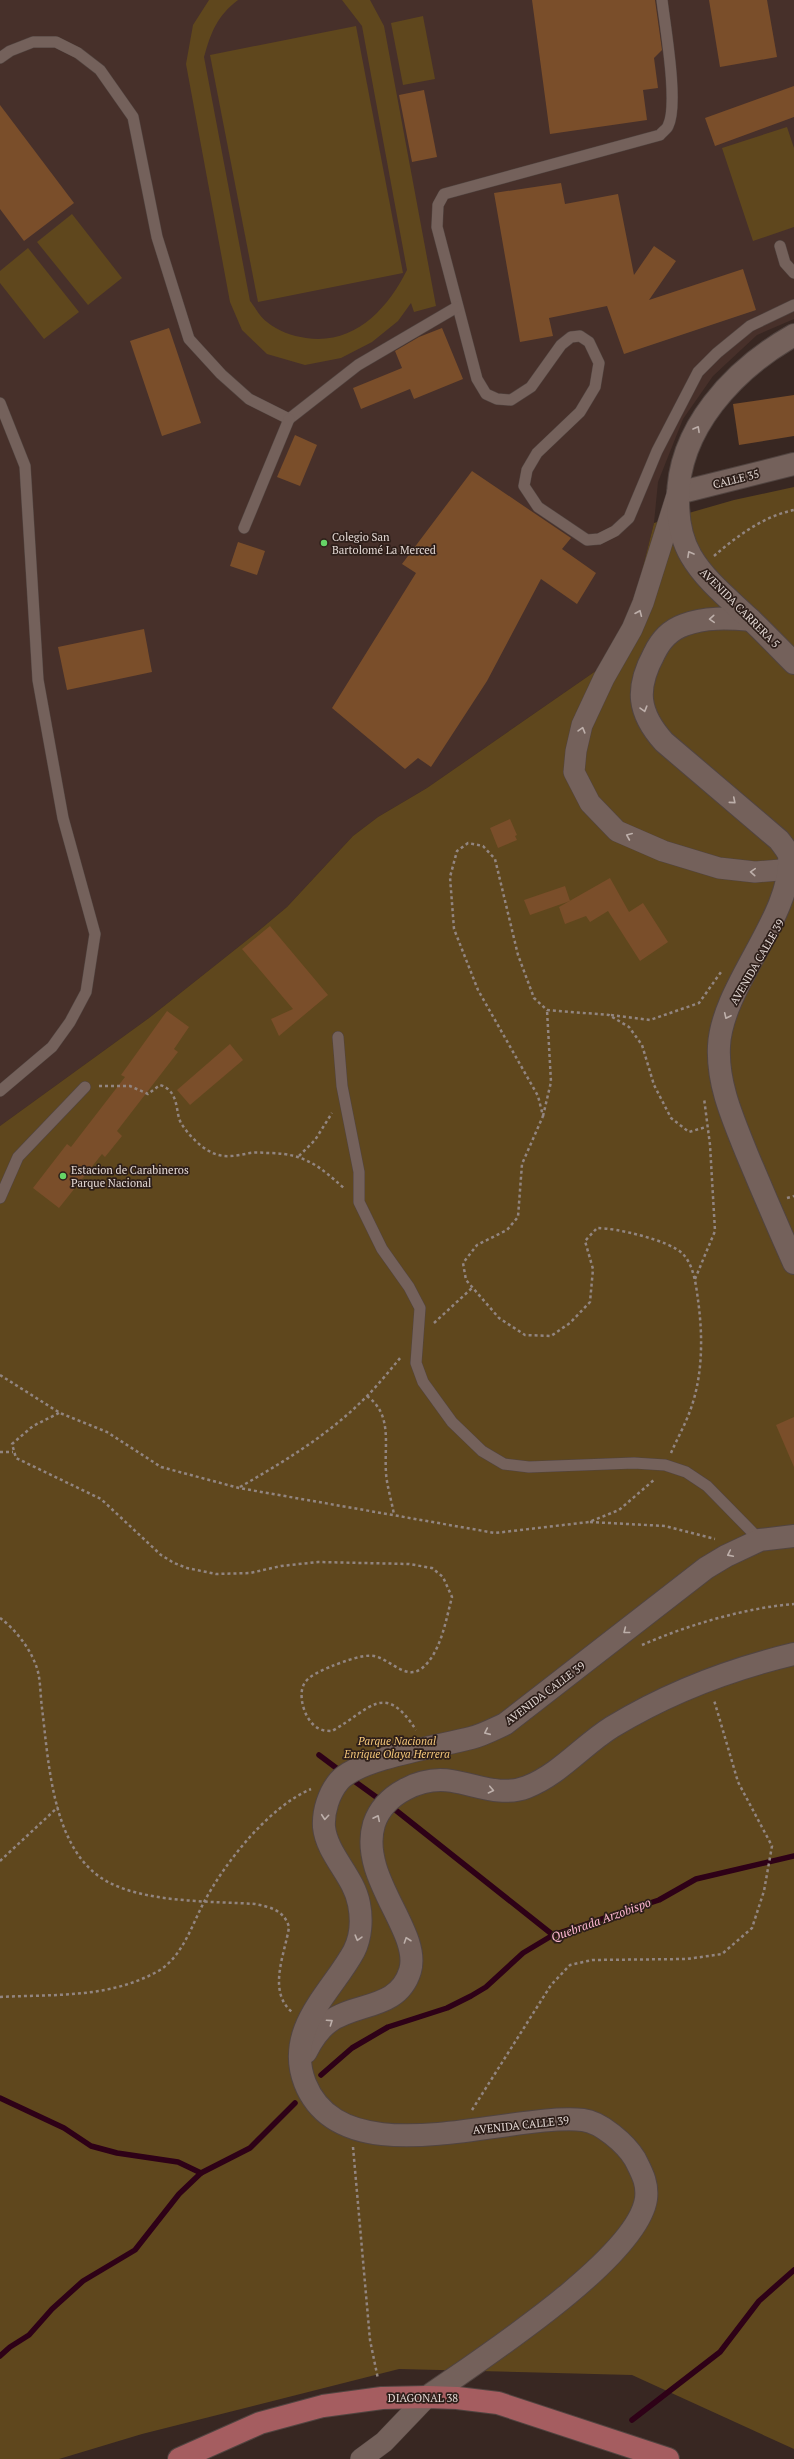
<svg xmlns="http://www.w3.org/2000/svg" width="794" height="2459" viewBox="0 0 794 2459" font-family="'PT Serif',serif">
<rect width="100%" height="100%" fill="#382722"/>
<polygon fill="#47302a" points="0,0 794,0 794,319 757,335 713,376 683,419 658,482 654,523 633,607 613,659 427,788 378,817 353,836 287,907 256,933 149,1018 0,1126"/>
<g fill="#5f471d">
<path d="M209,0H238C217,16 211,32 204,57L250,301C255,307 260,317 267,322C278,331 292,336 306,338C354,345 387,310 407,270L362,26L342,0H370L384,26L436,306L414,312L411,303L398,321L372,342L341,358L305,365L267,354L242,330L230,302L186,64L193,25Z"/>
<polygon points="423,16 435,79 403,85 391,23"/>
<polygon points="356,26 403,273 258,302 210,55"/>
<polygon points="787,127 794,148 794,227 753,241 722,148"/>
<polygon points="72,214 122,278 88,305 37,242"/>
<polygon points="28,248 79,312 44,339 0,283 0,271"/>
<polygon points="794,487 794,2449 632,2375 399,2369 142,2434 59,2459 0,2459 0,1126 149,1018 256,933 287,907 353,836 378,817 427,788 613,659 633,607 654,523 734,500"/>
</g>
<g fill="none" stroke-linecap="round" stroke-linejoin="round">
<g stroke="#2e0117" stroke-width="5.5">
<polyline points="319,1755 343,1773"/>
<polyline points="350,1778 379,1799"/>
<polyline points="393,1808 553,1935"/>
<polyline points="321,2075 352,2048 388,2027 447,2008 471,1996 486,1987 523,1953 553,1935 659,1900 696,1879 794,1856"/>
<polyline points="0,2098 64,2128 91,2146 117,2153 178,2162 201,2173"/>
<polyline points="0,2356 10,2347 29,2335 52,2309 83,2281 135,2250 179,2194 201,2173 250,2148 295,2103"/>
<polyline points="632,2420 720,2352 759,2301 794,2270"/>
</g>
</g>
<g fill="#7a4e2a">
<polygon points="532,0 655,0 662,50 654,58 658,88 643,90 647,120 550,134"/>
<polygon points="709,0 767,0 777,57 720,67"/>
<polygon points="794,86 794,117 715,146 705,118"/>
<polygon points="424,90 437,157 412,162 399,95"/>
<polygon points="0,105 74,203 24,241 0,209"/>
<polygon points="561,183 565,204 618,194 634,275 654,246 676,261 649,300 743,269 756,310 624,354 607,306 549,318 553,336 520,342 494,193"/>
<polygon points="169,328 201,423 162,436 130,341"/>
<polygon points="442,328 463,379 414,399 410,389 361,409 353,388 402,368 395,351 419,337"/>
<polygon points="794,395 794,436 739,445 733,404"/>
<polygon points="295,435 317,445 300,486 277,477"/>
<polygon points="472,471 571,538 562,549 596,573 577,604 541,579 487,681 431,767 418,758 405,769 332,708 416,573 402,564"/>
<polygon points="238,542 265,551 257,575 230,566"/>
<polygon points="144,629 152,672 67,690 58,647"/>
<polygon points="510,819 517,835 515,836 517,840 498,848 490,828"/>
<polygon points="610,878 629,912 643,903 668,942 640,961 608,911 590,922 586,916 565,924 559,907"/>
<polygon points="565,886 570,901 530,915 524,900"/>
<polygon points="270,926 328,995 279,1036 271,1019 293,1009 242,949"/>
<polygon points="167,1011 189,1027 174,1049 178,1052 117,1131 122,1136 105,1157 102,1154 59,1208 33,1188 67,1144 71,1147 125,1077 121,1075"/>
<polygon points="230,1044 243,1060 190,1105 177,1090"/>
<polygon points="794,1417 794,1467 776,1425"/>
</g>
<g fill="none" stroke-linecap="round" stroke-linejoin="round">
<g stroke="#514440" stroke-width="12">
<g id="service">
<path d="M662,0C665,26 679,105 668,126C667,129 662,132 660,135L444,194L438,205L437,227L477,379L486,394L497,399L511,400L531,387L561,345L571,337L580,336L589,342L599,363L595,387L580,412L537,453L527,470L524,486L538,507L587,540L599,539L615,531L629,518L657,451L698,372L717,353L750,326L794,305"/>
<polyline points="0,58 10,51 33,42 56,42 78,53 100,70 133,117 157,237 189,339 221,374 249,399 289,419 358,365 457,307"/>
<polyline points="780,246 785,263 794,273"/>
<polyline points="0,403 25,466 38,680 63,818 95,934 86,992 70,1022 52,1047 0,1091"/>
<polyline points="244,528 289,419"/>
<polyline points="338,1037 342,1086 359,1172 359,1202 382,1249 409,1287 420,1308 416,1363 423,1382 452,1422 482,1451 504,1464 529,1467 634,1463 665,1465 686,1472 707,1486 760,1540"/>
<polyline points="0,1198 18,1157 85,1087"/>
</g>
</g>
<g stroke="#514440" stroke-width="22">
<g id="minor">
<polyline points="677,495 643,603 632,629 604,678 582,725 576,751 574,772 590,803 617,831 663,851 719,868 755,872 792,869"/>
<polyline points="361,2459 384,2442 427,2397"/>
</g>
</g>
<g stroke="#514440" stroke-width="24">
<g id="tertiary">
<polyline points="678,493 794,464"/>
<path d="M751,620C728,618 705,617 684,625C670,630 660,641 654,654C635,689 638,713 664,742L779,840C782,844 787,850 789,855C794,915 722,985 719,1046C717,1084 733,1119 747,1154C762,1190 778,1227 794,1263"/>
<path d="M306,2052C312,2040 318,2030 329,2022C356,2002 398,2010 410,1971C422,1932 358,1877 374,1824C384,1794 421,1776 452,1781C477,1785 502,1797 527,1787C560,1774 583,1745 612,1727C668,1693 731,1669 794,1654"/>
<path d="M427,2397C478,2361 637,2259 646,2199C648,2183 642,2173 635,2159C626,2144 601,2122 583,2120C508,2112 343,2179 305,2083C284,2029 332,1992 354,1951C361,1937 362,1919 359,1904C354,1876 327,1855 324,1827C323,1811 329,1793 339,1781C359,1758 441,1746 471,1738C483,1735 494,1729 505,1724L706,1568L726,1556L760,1540L794,1536"/>
</g>
</g>
<g stroke="#514440" stroke-width="24">
<path id="secondary" d="M794,335C734,369 677,429 678,501C678,521 681,539 691,556C705,580 729,599 749,618C764,632 779,648 794,663"/>
</g>
<g stroke="#514440" stroke-width="24">
<polyline id="primary" points="179,2459 260,2423 323,2406 382,2398 427,2397 457,2398 498,2403 668,2459"/>
</g>
<g stroke="#928580" stroke-width="2.5" stroke-dasharray="3 3" stroke-linecap="butt">
<path d="M714,556C737,536 764,516 794,510"/>
<polyline points="611,1015 650,1020 699,1003 721,972"/>
<path d="M99,1086H130L148,1094L160,1085C180,1091 175,1113 181,1123C187,1133 198,1145 209,1151C222,1159 236,1156 250,1153C257,1152 264,1153 271,1153C306,1154 320,1167 345,1189"/>
<polyline points="543,1116 551,1082 547,1010"/>
<polyline points="299,1156 315,1140 332,1113"/>
<polyline points="787,1198 794,1196"/>
<polyline points="695,1279 715,1231 710,1145 704,1098"/>
<polyline points="434,1323 472,1288"/>
<polyline points="0,1375 60,1413 107,1432 161,1467 239,1488 495,1533 589,1522 619,1510 655,1479"/>
<path d="M367,1396C393,1415 384,1444 386,1473C387,1487 392,1502 394,1515"/>
<path d="M59,1413L33,1426L12,1444L16,1458L101,1499L161,1555L174,1563L187,1568L216,1574L250,1573L281,1566L318,1562L409,1564L432,1568L443,1577L452,1597C446,1619 441,1654 421,1669C405,1680 390,1659 374,1656C362,1654 343,1662 332,1666C323,1670 309,1675 304,1684C297,1697 306,1724 320,1729C324,1731 329,1731 332,1731C370,1710 384,1680 416,1730"/>
<polyline points="0,1452 13,1452"/>
<path d="M671,1453C677,1439 685,1425 690,1411C703,1376 703,1336 698,1300C696,1285 694,1266 683,1254C669,1240 616,1228 597,1228L585,1241L593,1269L590,1302L570,1323L551,1336L525,1335L499,1318L466,1280L463,1263L477,1245L507,1230L518,1217L522,1164L543,1116L538,1096L478,990L454,929L450,877L457,851L468,843L483,846L495,859L518,955L534,998L547,1010L609,1015L629,1027L642,1045L654,1085L671,1118L689,1132L706,1127"/>
<path d="M240,1487C285,1461 330,1434 367,1396C379,1384 390,1370 401,1357"/>
<polyline points="590,1522 665,1526 715,1539"/>
<path d="M0,1618C14,1628 29,1647 35,1663C41,1676 40,1694 42,1708C49,1764 52,1852 108,1882C148,1903 210,1901 255,1904C270,1907 284,1910 289,1927C285,1954 267,1991 292,2012"/>
<path d="M642,1645C688,1625 744,1608 794,1604"/>
<polyline points="0,1861 58,1807"/>
<path d="M0,1997C54,1994 110,1999 160,1970C183,1955 192,1925 204,1902C226,1861 269,1807 311,1789"/>
<polyline points="472,2110 551,1985 570,1965 592,1960 687,1959 722,1954 752,1928 764,1891 772,1846 738,1782 714,1700"/>
<polyline points="353,2147 370,2340 378,2379"/>
</g>
<use href="#service" stroke="#74615b" stroke-width="11"/>
<use href="#minor" stroke="#74615b" stroke-width="21"/>
<use href="#tertiary" stroke="#74615b" stroke-width="22"/>
<use href="#secondary" stroke="#74615b" stroke-width="22"/>
<use href="#primary" stroke="#a55d60" stroke-width="22"/>
</g>
<defs><path id="oneway-chevron" d="M-2-3.5L2.5 0L-2 3.5" fill="none" stroke-width="1.6" stroke-linecap="round" stroke-linejoin="round"/></defs>
<g stroke="#bdafaa">
<use href="#oneway-chevron" transform="translate(697 429) rotate(-61)"/>
<use href="#oneway-chevron" transform="translate(690 554) rotate(-119)"/>
<use href="#oneway-chevron" transform="translate(639 613) rotate(-67)"/>
<use href="#oneway-chevron" transform="translate(712 619) rotate(176)"/>
<use href="#oneway-chevron" transform="translate(644 709) rotate(74)"/>
<use href="#oneway-chevron" transform="translate(582 730) rotate(-74)"/>
<use href="#oneway-chevron" transform="translate(733 801) rotate(40)"/>
<use href="#oneway-chevron" transform="translate(629 836) rotate(-157)"/>
<use href="#oneway-chevron" transform="translate(753 872) rotate(-176)"/>
<use href="#oneway-chevron" transform="translate(727 1016) rotate(115)"/>
<use href="#oneway-chevron" transform="translate(730 1554) rotate(154)"/>
<use href="#oneway-chevron" transform="translate(626 1631) rotate(142)"/>
<use href="#oneway-chevron" transform="translate(487 1732) rotate(156)"/>
<use href="#oneway-chevron" transform="translate(491 1790) rotate(12)"/>
<use href="#oneway-chevron" transform="translate(325 1817) rotate(95)"/>
<use href="#oneway-chevron" transform="translate(377 1818) rotate(-64)"/>
<use href="#oneway-chevron" transform="translate(358 1938) rotate(106)"/>
<use href="#oneway-chevron" transform="translate(407 1940) rotate(-109)"/>
<use href="#oneway-chevron" transform="translate(330 2022) rotate(-34)"/>
</g>
<g fill="#66d466" stroke="#2d1e19" stroke-width="1.5">
<circle cx="324" cy="543" r="4"/>
<circle cx="63" cy="1176" r="4"/>
</g>
<g text-anchor="middle" stroke-width="3.5" stroke-linejoin="round" paint-order="stroke">
<g font-size="11" fill="#e4d9d5" stroke="#2d1e19">
<text transform="translate(736 479) rotate(-14)" y="4">CALLE 35</text>
<text transform="translate(740 608) rotate(45)" y="4">AVENIDA CARRERA 5</text>
<text transform="translate(757 962) rotate(-60)" y="4">AVENIDA CALLE 39</text>
<text transform="translate(545 1693) rotate(-37)" y="4">AVENIDA CALLE 39</text>
<text transform="translate(521 2125) rotate(-6)" y="4">AVENIDA CALLE 39</text>
<text x="423" y="2402">DIAGONAL 38</text>
</g>
<g font-size="11" fill="#e4d9d5" stroke="#2d1e19" text-anchor="start">
<text x="332" y="541">Colegio San<tspan x="332" dy="13">Bartolomé La Merced</tspan></text>
<text x="71" y="1174">Estacion de Carabineros<tspan x="71" dy="13">Parque Nacional</tspan></text>
</g>
<g font-size="11" font-style="italic" fill="#f4c77a" stroke="#2d1e19">
<text x="397" y="1745">Parque Nacional<tspan x="397" dy="13">Enrique Olaya Herrera</tspan></text>
</g>
<g font-size="12" font-style="italic" fill="#ffb9d2" stroke="#2d1e19">
<text transform="translate(601 1920) rotate(-20)" y="4">Quebrada Arzobispo</text>
</g>
</g>
</svg>
